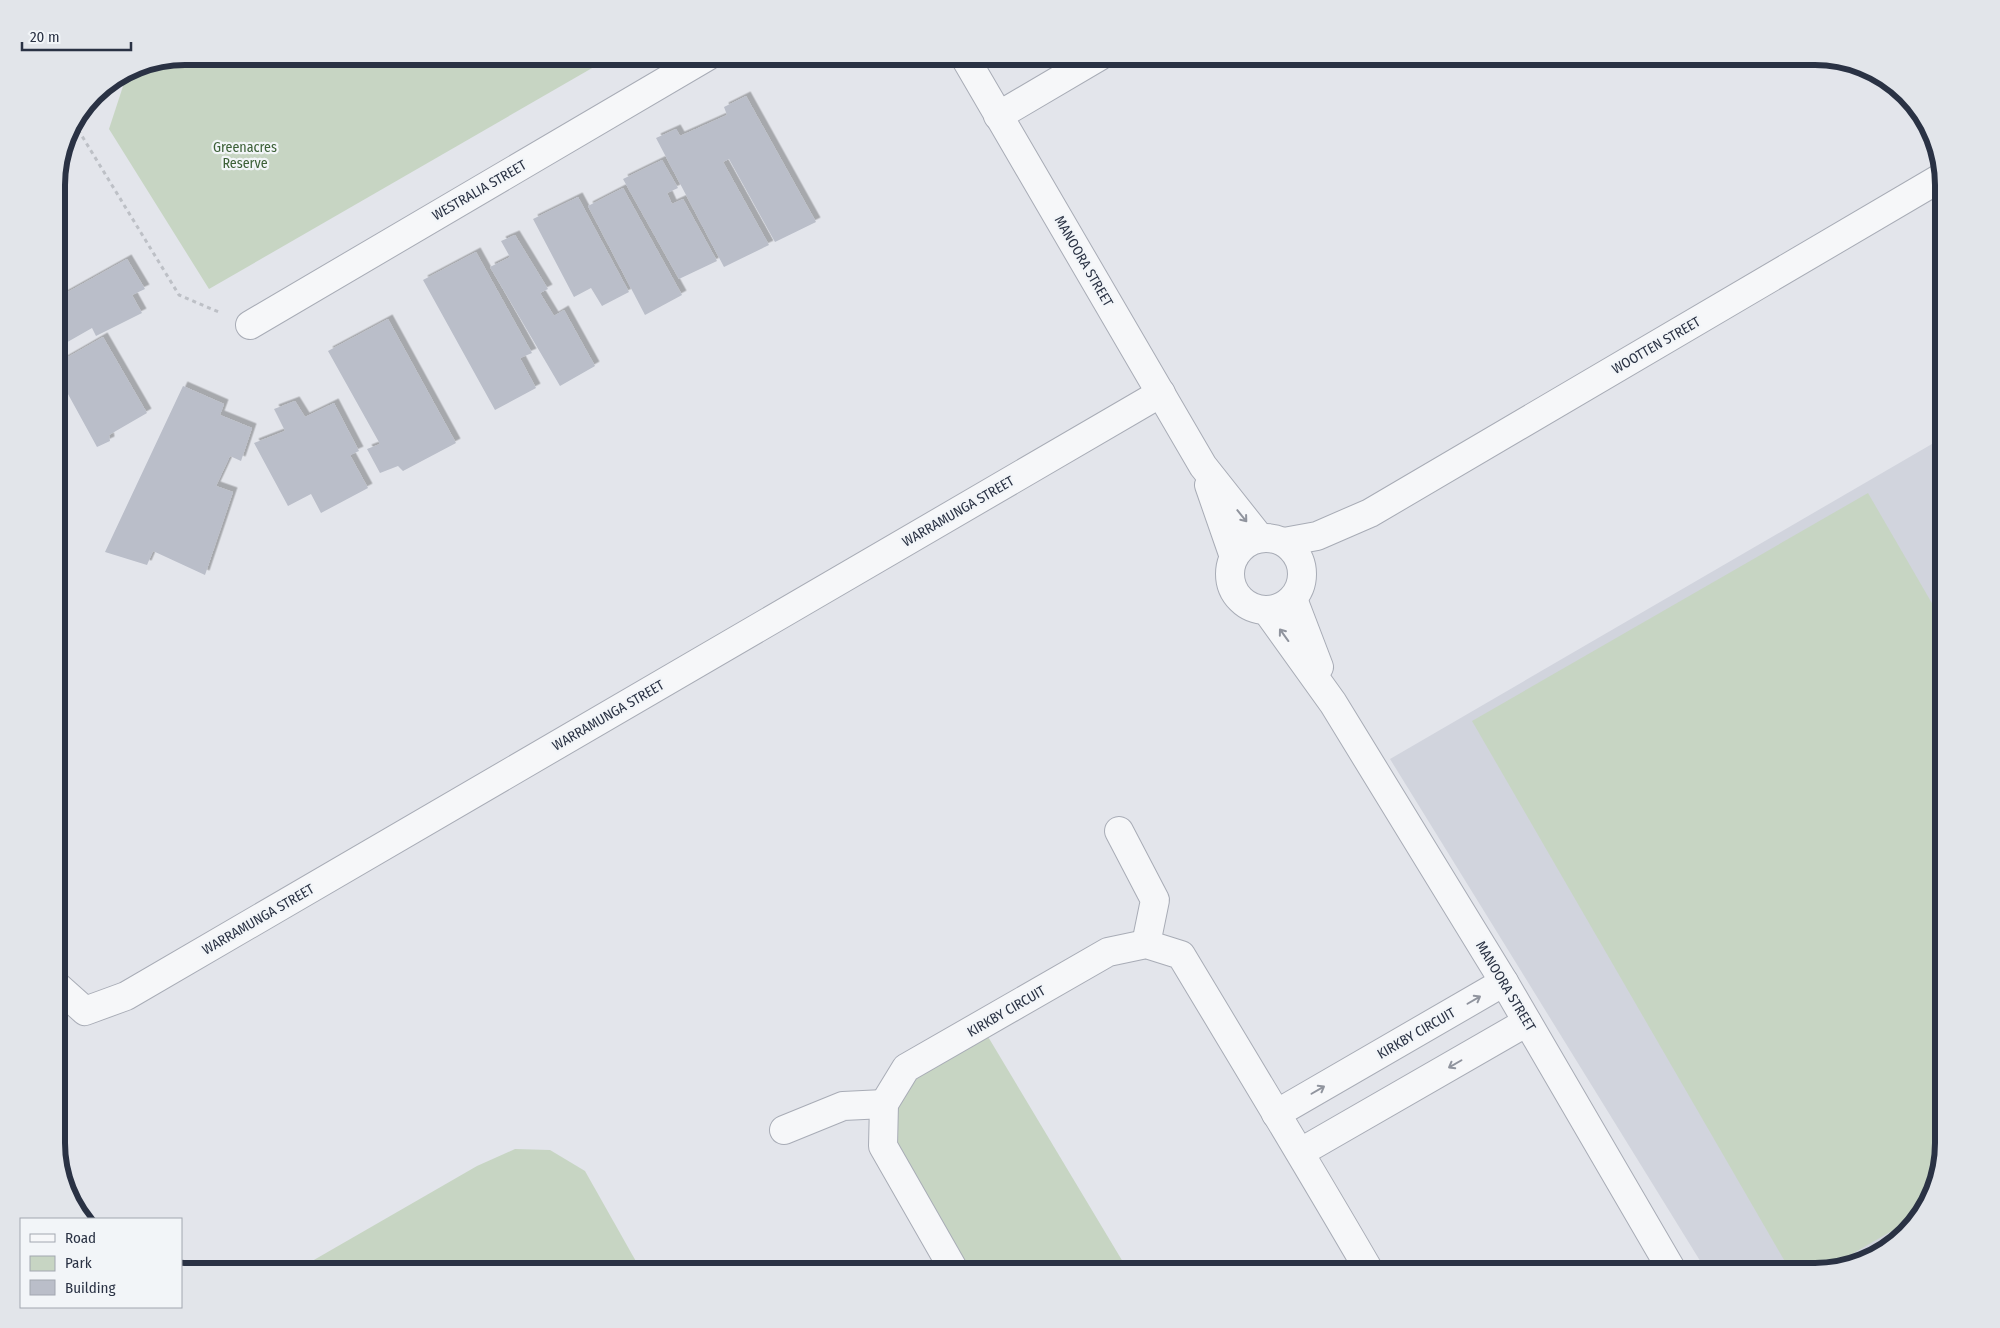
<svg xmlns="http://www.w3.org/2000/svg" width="2000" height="1328" viewBox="0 0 2000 1328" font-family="'Fira Sans Condensed',sans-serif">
<defs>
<filter id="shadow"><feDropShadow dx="4.5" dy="-4.5" stdDeviation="0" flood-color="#0004"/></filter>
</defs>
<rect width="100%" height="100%" fill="#e3e5eb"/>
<polygon fill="#d1d4dd" points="1944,437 1944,1143 1922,1214 1879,1255 1815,1272 1707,1272 1390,759"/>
<g fill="#c7d5c3">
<polygon points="185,56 613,56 209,289 109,129 128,71 136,66"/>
<polygon points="1868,493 1944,624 1944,1143 1923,1213 1826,1269 1815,1272 1791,1272 1472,721"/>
<polygon points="981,1025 1129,1272 955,1272 883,1146 906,1068"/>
<polygon points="515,1149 550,1150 585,1171 642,1272 293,1272 477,1166"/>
</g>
<g fill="#babec9" filter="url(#shadow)">
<polygon points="746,96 816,222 775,242 729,159 723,162 769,245 724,267 656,138 676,129 680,136 727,115 724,107"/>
<polygon points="662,160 678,188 667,193 672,204 683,199 717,261 679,279 623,179"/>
<polygon points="623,188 682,295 645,315 588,206"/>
<polygon points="578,197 629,292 602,306 591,288 574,297 533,219"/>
<polygon points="515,235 548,289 540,293 554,316 564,310 595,366 560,386 490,267 510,257 501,241"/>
<polygon points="476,252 532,353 520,358 536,388 495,410 423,280"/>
<polygon points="127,259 145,289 132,295 142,313 96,336 92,328 57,348 57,298"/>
<polygon points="388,319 456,443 403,471 398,466 380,473 367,449 380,444 328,351"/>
<polygon points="103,337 147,413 109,435 110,441 97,447 57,374 57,369 61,366 61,361"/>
<polygon points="183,386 224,404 220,415 252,428 241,461 230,456 216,486 233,492 205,575 153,551 147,565 105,552"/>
<polygon points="295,401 305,417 334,403 359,451 350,455 368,488 321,513 311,494 288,506 254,443 285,431 274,409"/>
</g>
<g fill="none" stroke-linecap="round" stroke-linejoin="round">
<g stroke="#a8acb6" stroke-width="30">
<g id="minor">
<polyline points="964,56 1203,466 1260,538"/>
<polyline points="998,116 1100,56"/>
<polyline points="250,325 708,56"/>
<polyline points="1209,485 1234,557"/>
<circle cx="1266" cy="574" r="36"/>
<polyline points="1284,542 1317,536 1370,513 1942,177"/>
<polyline points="1293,599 1319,667"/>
<polyline points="1267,611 1333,703 1504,982 1673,1272"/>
<polyline points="1119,831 1155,900 1146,944"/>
<polyline points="57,986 85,1011 126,996 1161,393"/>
<polyline points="1276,1114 1504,982"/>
<polyline points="784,1130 843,1106 884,1104"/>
<polyline points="1301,1152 1527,1022"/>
<path d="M955,1272L883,1146L884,1104L906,1068L1108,952L1146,944L1181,955C1244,1060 1308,1165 1370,1272"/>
</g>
</g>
<polyline stroke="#bdc0c6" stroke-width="3" stroke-dasharray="4 4" stroke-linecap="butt" points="74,123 179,295 221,313"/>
<use href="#minor" stroke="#f6f7f9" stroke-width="28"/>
</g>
<defs><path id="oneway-shaft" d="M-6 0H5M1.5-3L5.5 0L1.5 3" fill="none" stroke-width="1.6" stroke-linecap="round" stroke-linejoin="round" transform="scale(1.25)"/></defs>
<g stroke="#90949e">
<use href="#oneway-shaft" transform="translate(1242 516) rotate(51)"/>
<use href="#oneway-shaft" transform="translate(1284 635) rotate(-126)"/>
<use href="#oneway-shaft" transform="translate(1474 1000) rotate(-30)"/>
<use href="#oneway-shaft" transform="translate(1455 1064) rotate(150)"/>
<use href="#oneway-shaft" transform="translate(1318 1090) rotate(-30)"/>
</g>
<g text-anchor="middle" stroke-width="4.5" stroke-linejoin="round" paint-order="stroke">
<g font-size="14" fill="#3c6037" stroke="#f2f5f8">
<text x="245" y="152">Greenacres<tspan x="245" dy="16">Reserve</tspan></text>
</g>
<g font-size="14" fill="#2a3244" stroke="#f2f5f8">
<text transform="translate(479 190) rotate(-30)" y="5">WESTRALIA STREET</text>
<text transform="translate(1084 261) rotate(60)" y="5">MANOORA STREET</text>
<text transform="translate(1656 345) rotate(-30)" y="5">WOOTTEN STREET</text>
<text transform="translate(958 511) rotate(-30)" y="5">WARRAMUNGA STREET</text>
<text transform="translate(608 715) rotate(-30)" y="5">WARRAMUNGA STREET</text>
<text transform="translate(258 919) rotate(-30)" y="5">WARRAMUNGA STREET</text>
<text transform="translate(1506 986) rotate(59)" y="5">MANOORA STREET</text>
<text transform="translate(1006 1011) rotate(-30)" y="5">KIRKBY CIRCUIT</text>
<text transform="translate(1416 1033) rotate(-30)" y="5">KIRKBY CIRCUIT</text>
</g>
</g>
<path d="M0 0H2000V1328H0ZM185 65H1815A120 120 0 0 1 1935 185V1143A120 120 0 0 1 1815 1263H185A120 120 0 0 1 65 1143V185A120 120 0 0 1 185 65Z" fill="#e2e5ea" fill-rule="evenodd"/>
<path fill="none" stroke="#2a3244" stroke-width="6" d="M185 65H1815A120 120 0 0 1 1935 185V1143A120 120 0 0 1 1815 1263H185A120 120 0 0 1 65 1143V185A120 120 0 0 1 185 65Z"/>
<rect x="20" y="1218" width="162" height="90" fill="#f2f5f8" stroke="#a2a7b0"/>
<rect x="30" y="1234" width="25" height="8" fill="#f6f7f9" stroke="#a2a7b0"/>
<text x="65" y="1243" font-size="15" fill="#2a3244">Road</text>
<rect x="30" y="1256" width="25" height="15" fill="#c7d5c3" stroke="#a2a7b0"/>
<text x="65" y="1268" font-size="15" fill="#2a3244">Park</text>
<rect x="30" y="1280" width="25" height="15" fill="#babec9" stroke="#a2a7b0"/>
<text x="65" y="1293" font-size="15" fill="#2a3244">Building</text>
<path d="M22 42v8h109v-8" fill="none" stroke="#2a3244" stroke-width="2.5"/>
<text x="30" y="42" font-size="15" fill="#2a3244" stroke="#f2f5f8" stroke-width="4" paint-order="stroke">20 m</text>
</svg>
